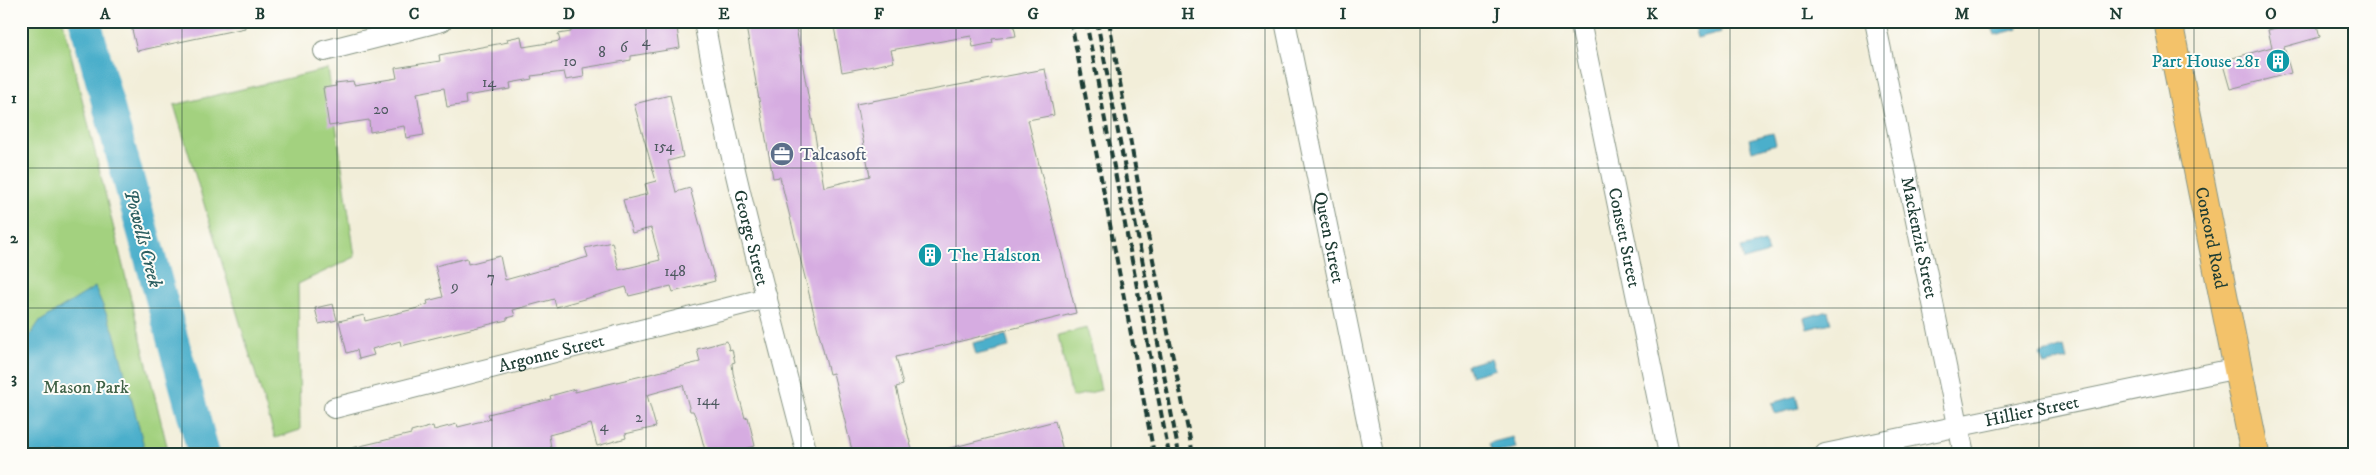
<svg xmlns="http://www.w3.org/2000/svg" width="2376" height="475" viewBox="0 0 2376 475" font-family="'IM FELL DW Pica',serif">
<rect width="100%" height="100%" fill="#fdfcf7"/>
<filter id="ink" filterUnits="userSpaceOnUse"><feTurbulence type="fractalNoise" baseFrequency=".02" numOctaves="2"/><feDisplacementMap in="SourceGraphic" scale="10" xChannelSelector="R" yChannelSelector="G"/><feConvolveMatrix kernelMatrix="1 2 1 2 8 2 1 2 1" color-interpolation-filters="sRGB"/></filter>
<filter id="wash" filterUnits="userSpaceOnUse"><feTurbulence type="fractalNoise" baseFrequency=".0096" numOctaves="4" result="noise"/><feDisplacementMap in="SourceGraphic" scale="20" xChannelSelector="R" yChannelSelector="G"/><feGaussianBlur stdDeviation="1.12" result="paint"/><feColorMatrix in="noise" values="0 0 0 0 0 0 0 0 0 0 0 0 0 0 0 0 0 1.4 0 .05"/><feComposite in="paint" operator="in"/></filter>
<g filter="url(#wash)">
<rect width="100%" height="100%" fill="#f2eed9"/>
<g fill="#a3d17f" stroke="#61875a">
<polygon points="21,21 63,21 169,454 21,454"/>
<polygon points="328,69 355,257 298,284 300,430 275,438 174,105"/>
<polygon points="1087,328 1101,390 1072,397 1058,335"/>
</g>
<g fill="#4bafcb" stroke="#357680">
<polygon points="1714,21 1718,21 1721,32 1697,38 1694,26"/>
<polygon points="2001,21 2016,21 2018,29 1995,35 1991,24"/>
<polygon points="1773,133 1776,144 1752,151 1749,139"/>
<polygon points="1765,242 1768,253 1744,260 1741,248"/>
<polygon points="95,287 114,332 146,454 21,454 21,349 39,322"/>
<polygon points="1828,311 1831,323 1807,329 1804,318"/>
<polygon points="1006,335 1009,347 976,355 973,343"/>
<polygon points="2064,347 2067,359 2044,365 2040,354"/>
<polygon points="1491,358 1495,369 1471,376 1467,365"/>
<polygon points="1796,396 1799,408 1775,414 1772,403"/>
<polygon points="1513,437 1516,448 1492,454 1489,443"/>
</g>
<g fill="none" stroke-linecap="round" stroke-linejoin="round">
<polyline stroke="#4bafcb" stroke-width="32" points="85,21 204,454"/>
</g>
<g id="blocks">
<g fill="#d6ace1">
<polygon points="130,21 244,21 245,28 137,51"/>
<polygon points="581,21 676,21 680,48 631,56 631,60 583,68 584,77 566,80 564,72 531,76 532,79 510,83 511,89 465,96 466,104 447,107 444,88 417,93 424,135 406,138 404,126 370,132 369,120 329,126 323,88 336,86 335,83 353,81 354,85 397,78 395,68 440,61 439,55 508,42 507,39 521,36 523,47 560,41 558,34 571,32 570,23"/>
<polygon points="745,21 795,21 824,187 870,176 856,104 1045,69 1054,115 1028,120 1076,313 896,357 903,385 896,387 913,454 853,454 833,373 829,374 780,177 773,178"/>
<polygon points="833,21 1013,21 1016,36 992,39 993,43 973,47 971,36 891,50 894,62 842,72"/>
<polygon points="2301,21 2316,21 2320,37 2284,47 2291,73 2230,89 2222,61 2272,47 2268,30"/>
<polygon points="670,95 683,157 668,161 676,192 690,188 715,281 673,292 671,286 629,296 626,287 556,307 554,299 513,310 515,316 507,318 507,320 401,346 400,341 372,349 374,355 359,359 357,350 347,353 339,321 364,315 365,321 418,308 428,304 427,301 443,297 435,266 467,258 468,264 500,256 505,280 588,257 585,248 612,242 619,270 660,260 651,228 632,233 623,200 648,194 645,184 656,181 634,104"/>
<polygon points="333,304 337,320 319,324 315,308"/>
<polygon points="727,341 729,350 732,349 735,362 732,363 733,373 745,418 748,417 755,446 725,454 706,454 697,420 693,411 690,411 683,385 647,395 656,427 625,434 626,438 597,446 591,424 549,435 552,454 353,454 352,448 411,434 411,432 433,426 434,430 457,424 458,427 490,419 488,414 551,399 550,396 575,389 575,392 700,362 697,349"/>
<polygon points="1055,421 1064,454 947,454 947,449"/>
</g>
</g>
</g>
<g filter="url(#ink)">
<use href="#blocks" fill-opacity="0" stroke="#889686" stroke-width="1"/>
<g fill="none" stroke-linecap="round" stroke-linejoin="round">
<g stroke="#889686" stroke-width="22">
<g id="street">
<path id="s1" d="M704,21C730,167 770,310 807,454"/>
<path id="s2" d="M1285,21L1374,454"/>
<path id="s3" d="M1580,21L1669,454"/>
<path id="s4" d="M1875,21L1964,454"/>
<polyline points="324,51 442,21"/>
<path id="s5" d="M334,408L767,298"/>
<path id="s6" d="M1825,454L2238,368"/>
</g>
</g>
<g stroke="#889686" stroke-width="30">
<g id="primary">
<path id="s7" d="M2168,21L2255,454"/>
</g>
</g>
<use href="#street" stroke="#fff" stroke-width="20"/>
<use href="#primary" stroke="#f3c26a" stroke-width="28"/>
<g stroke="#1f3d34" stroke-width="4" stroke-dasharray="8 4" stroke-linecap="butt">
<polyline points="1071,21 1154,454"/>
<polyline points="1086,21 1169,454"/>
<polyline points="1097,21 1179,454"/>
<polyline points="1109,21 1143,211 1193,454"/>
</g>
</g>
</g>
<path fill="none" stroke="#1f3d34" stroke-width="1" stroke-opacity="0.55" d="M182,21V454M337,21V454M492,21V454M646,21V454M801,21V454M956,21V454M1111,21V454M1265,21V454M1420,21V454M1575,21V454M1730,21V454M1884,21V454M2039,21V454M2194,21V454M21,168H2355M21,308H2355"/>
<defs>
<g id="building-disc" transform="scale(1.25)"><circle r="9.5" fill="#0f9aa8" stroke="#fdfcf7"/><path d="M-4-6H4V6H1V3H-1V6H-4ZM-2.5-4.3h1.7v1.8h-1.7ZM.8-4.3h1.7v1.8H.8ZM-2.5-1h1.7V.8h-1.7ZM.8-1h1.7V.8H.8Z" fill="#fff"/></g>
<g id="office-disc" transform="scale(1.25)"><circle r="9.5" fill="#5c6f8a" stroke="#fdfcf7"/><path d="M-6-3h4V-5.5h4V-3h4V5H-6ZM-1-4.5V-3h2v-1.5ZM-6 0V1H6V0Z" fill="#fff"/></g>
</defs>
<g fill-rule="evenodd">
<use href="#building-disc" x="2278" y="61"/>
<use href="#office-disc" x="782" y="154"/>
<use href="#building-disc" x="930" y="255"/>
</g>
<g text-anchor="middle" stroke-width="4" stroke-linejoin="round" paint-order="stroke">
<g font-size="15" fill="#4d595f">
<text x="646" y="46">4</text>
<text x="624" y="52">6</text>
<text x="602" y="57">8</text>
<text x="570" y="66">10</text>
<text x="489" y="87">14</text>
<text x="381" y="114">20</text>
<text x="664" y="151">154</text>
<text x="675" y="276">148</text>
<text x="491" y="282">7</text>
<text x="455" y="291">9</text>
<text x="708" y="405">144</text>
<text x="639" y="422">2</text>
<text x="604" y="431">4</text>
</g>
<g font-size="18" fill="#0d838f" stroke="#fdfcf7" text-anchor="end">
<text x="2260" y="67">Part House 281</text>
<text x="948" y="261" text-anchor="start">The Halston</text>
</g>
<g font-size="18" fill="#4e5e75" stroke="#fdfcf7" text-anchor="start">
<text x="800" y="160">Talcasoft</text>
</g>
<g font-size="18" fill="#1f3d34" stroke="#fdfcf7">
<text dy="6" stroke="none"><textPath href="#s3" startOffset="221">Consett Street</textPath></text>
<text dy="6" stroke="none"><textPath href="#s4" startOffset="221">Mackenzie Street</textPath></text>
<text dy="6" stroke="none"><textPath href="#s1" startOffset="222">George Street</textPath></text>
<text dy="6" stroke="none"><textPath href="#s2" startOffset="221">Queen Street</textPath></text>
<text dy="6" stroke="none"><textPath href="#s7" startOffset="221">Concord Road</textPath></text>
<text dy="6" stroke="none"><textPath href="#s5" startOffset="224">Argonne Street</textPath></text>
<text dy="6" stroke="none"><textPath href="#s6" startOffset="211">Hillier Street</textPath></text>
</g>
<g font-size="18" fill="#406247" stroke="#fdfcf7">
<text x="86" y="393">Mason Park</text>
</g>
<g font-size="19" font-style="italic" fill="#2c5f61" stroke="#fdfcf7">
<text transform="translate(144 238) rotate(75)" y="7">Powells Creek</text>
</g>
</g>
<rect width="2376" height="475" fill="none" stroke="#fdfcf7" stroke-width="55"/>
<rect x="28" y="28" width="2320" height="420" fill="none" stroke="#1f3d34" stroke-width="2"/>
<g font-size="16" text-anchor="middle" font-weight="bold" fill="#1f3d34">
<text x="105" y="19">A</text>
<text x="260" y="19">B</text>
<text x="414" y="19">C</text>
<text x="569" y="19">D</text>
<text x="724" y="19">E</text>
<text x="879" y="19">F</text>
<text x="1033" y="19">G</text>
<text x="1188" y="19">H</text>
<text x="1343" y="19">I</text>
<text x="1497" y="19">J</text>
<text x="1652" y="19">K</text>
<text x="1807" y="19">L</text>
<text x="1962" y="19">M</text>
<text x="2116" y="19">N</text>
<text x="2271" y="19">O</text>
<text x="14" y="103">1</text>
<text x="14" y="243">2</text>
<text x="14" y="383">3</text>
</g>
</svg>
